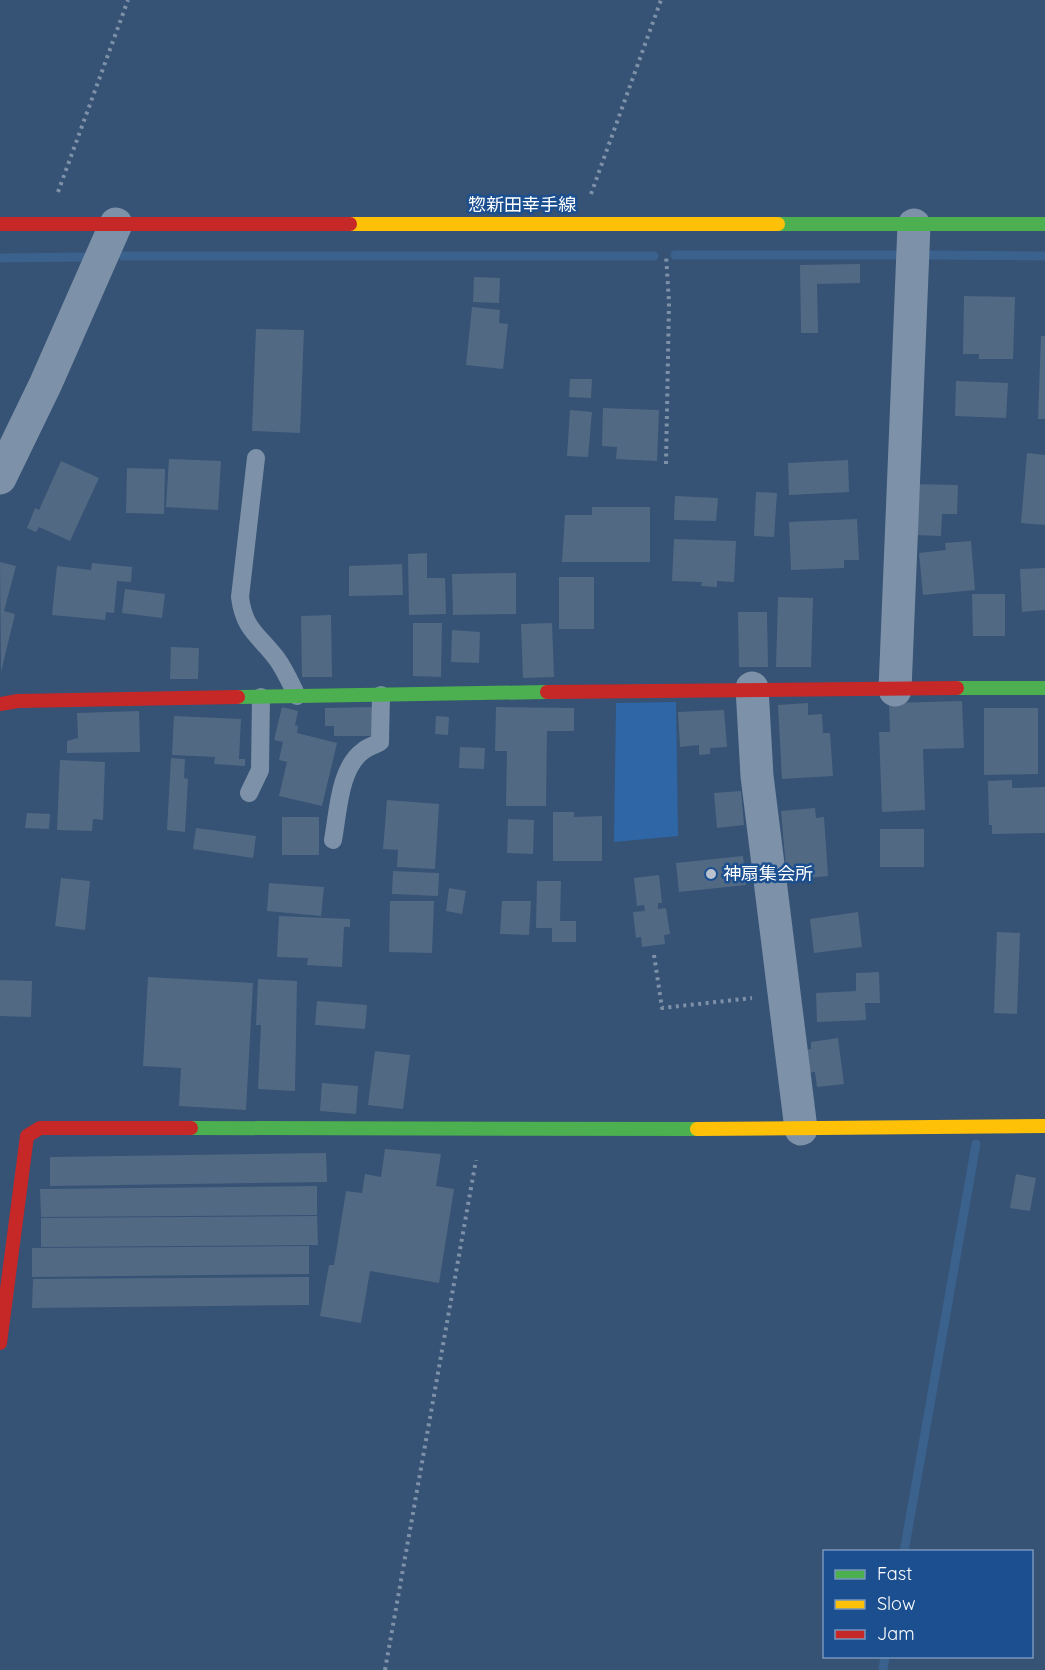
<svg xmlns="http://www.w3.org/2000/svg" width="1045" height="1670" viewBox="0 0 1045 1670" font-family="Quicksand,'Noto Sans JP',sans-serif">
<rect width="100%" height="100%" fill="#365274"/>
<polygon fill="#2f66a5" points="676,702 678,836 614,842 616,703"/>
<g fill="none" stroke-linecap="round" stroke-linejoin="round">
<g stroke="#3b618d" stroke-width="9">
<polyline points="675,255 902,255"/>
<polyline points="925,255 1045,256"/>
<polyline points="123,256 654,256"/>
<polyline points="0,258 86,257"/>
<polyline points="904,1552 976,1144"/>
<polyline points="883,1670 885,1656"/>
</g>
</g>
<g fill="#526984">
<polygon points="860,264 860,283 817,284 818,333 801,333 800,265"/>
<polygon points="474,277 500,278 499,303 473,302"/>
<polygon points="964,296 1015,297 1013,359 979,359 979,354 963,354"/>
<polygon points="472,307 500,310 499,323 508,324 503,369 466,365"/>
<polygon points="256,329 304,330 300,433 252,431"/>
<polygon points="1041,336 1045,336 1045,419 1038,419"/>
<polygon points="570,379 592,379 591,398 569,397"/>
<polygon points="956,381 1008,383 1006,418 955,416"/>
<polygon points="603,408 659,410 657,461 616,459 617,447 602,446"/>
<polygon points="570,410 592,412 588,457 567,456"/>
<polygon points="1027,453 1045,455 1045,525 1021,523"/>
<polygon points="169,459 221,461 218,510 166,507"/>
<polygon points="848,460 849,492 789,495 788,463"/>
<polygon points="61,461 99,478 70,541 39,527 36,532 27,528 35,508 39,510"/>
<polygon points="127,468 165,469 164,514 126,513"/>
<polygon points="911,484 958,485 957,514 942,514 941,536 914,535"/>
<polygon points="756,492 777,493 774,537 754,536"/>
<polygon points="675,496 718,498 716,521 674,520"/>
<polygon points="592,507 650,507 650,562 562,562 565,515 592,515"/>
<polygon points="857,519 859,560 844,560 844,568 791,570 789,522"/>
<polygon points="674,539 736,541 734,582 717,581 717,587 701,586 702,582 672,581"/>
<polygon points="971,541 975,590 923,595 919,553 946,550 945,543"/>
<polygon points="427,553 427,578 445,578 446,614 409,615 408,554"/>
<polygon points="0,562 16,566 4,611 15,614 1,672"/>
<polygon points="92,563 132,567 131,582 117,581 114,613 106,612 105,620 52,615 57,566 91,570"/>
<polygon points="402,564 403,595 349,596 349,566"/>
<polygon points="1045,568 1045,610 1022,612 1020,569"/>
<polygon points="516,573 516,614 453,615 452,574"/>
<rect x="559" y="577" width="35" height="52"/>
<polygon points="125,589 165,594 162,618 122,613"/>
<polygon points="972,594 1005,594 1005,636 973,636"/>
<polygon points="778,597 813,598 811,667 776,667"/>
<polygon points="738,612 767,612 768,667 739,667"/>
<polygon points="331,615 332,677 302,677 301,616"/>
<polygon points="413,623 442,623 441,677 413,676"/>
<polygon points="552,623 554,677 523,678 521,624"/>
<polygon points="452,630 480,632 479,663 451,662"/>
<polygon points="171,647 199,648 198,679 170,679"/>
<polygon points="962,701 964,748 923,749 925,810 882,812 879,732 890,732 889,703"/>
<polygon points="808,703 808,715 822,714 823,733 830,733 833,776 782,779 778,705"/>
<polygon points="282,707 298,711 295,725 298,726 297,733 337,743 322,806 279,796 287,762 279,760 283,742 274,740"/>
<polygon points="373,707 373,736 334,736 334,726 325,726 325,708"/>
<polygon points="496,707 574,708 574,731 547,731 546,806 506,806 507,751 495,751"/>
<polygon points="984,708 1038,708 1038,774 984,775"/>
<polygon points="724,710 727,747 710,748 710,754 699,755 699,745 680,747 678,712"/>
<polygon points="139,711 140,752 67,753 67,741 78,738 77,713"/>
<polygon points="174,716 241,719 239,759 245,759 245,766 214,764 215,757 172,755"/>
<polygon points="436,716 449,717 448,735 435,734"/>
<polygon points="460,747 485,748 484,769 459,768"/>
<polygon points="171,758 185,759 184,778 188,779 185,832 167,830"/>
<polygon points="60,760 105,762 103,820 93,819 92,831 57,830"/>
<polygon points="1012,780 1012,788 1045,787 1045,833 992,834 992,825 989,825 988,781"/>
<polygon points="741,791 744,825 717,828 714,793"/>
<polygon points="387,800 439,804 435,869 397,867 398,850 383,849"/>
<polygon points="815,808 816,818 824,817 828,876 787,880 781,811"/>
<polygon points="553,812 574,812 574,817 602,816 602,861 553,861"/>
<polygon points="27,813 50,814 49,829 25,828"/>
<rect x="282" y="817" width="37" height="38"/>
<polygon points="508,819 534,820 533,854 507,853"/>
<polygon points="196,828 256,836 253,858 193,849"/>
<rect x="880" y="829" width="44" height="38"/>
<polygon points="743,856 746,885 679,892 676,863"/>
<polygon points="393,871 439,873 438,896 392,894"/>
<polygon points="659,875 662,903 658,903 658,909 666,908 670,934 664,935 665,944 642,947 641,937 636,938 633,912 645,911 644,905 637,906 634,878"/>
<polygon points="61,878 90,881 85,930 55,926"/>
<polygon points="537,881 561,881 560,921 576,921 576,942 552,942 552,928 536,928"/>
<polygon points="269,883 324,887 321,916 267,911"/>
<polygon points="449,888 466,891 462,914 446,911"/>
<polygon points="390,901 434,901 432,953 389,952"/>
<polygon points="502,901 531,901 529,935 500,934"/>
<polygon points="858,912 862,947 814,953 810,919"/>
<polygon points="279,916 350,919 350,927 344,927 342,967 307,965 308,958 277,957"/>
<polygon points="997,932 1020,933 1017,1014 994,1013"/>
<polygon points="879,972 880,1003 865,1003 866,1020 817,1022 816,993 856,991 856,973"/>
<polygon points="148,977 253,983 246,1110 179,1106 181,1068 143,1066"/>
<polygon points="258,979 297,981 295,1091 258,1089 261,1025 256,1025"/>
<polygon points="0,980 32,981 31,1017 0,1016"/>
<polygon points="317,1001 367,1005 365,1029 315,1025"/>
<polygon points="838,1038 844,1084 817,1087 815,1072 805,1073 802,1050 811,1049 811,1042"/>
<polygon points="375,1051 410,1055 403,1109 368,1105"/>
<polygon points="322,1083 358,1086 356,1114 320,1111"/>
<polygon points="385,1149 441,1154 436,1186 454,1189 439,1283 370,1271 361,1323 320,1316 329,1265 334,1265 346,1191 362,1193 365,1174 381,1177"/>
<polygon points="326,1153 327,1182 50,1186 50,1157"/>
<polygon points="1016,1174 1036,1178 1030,1211 1010,1208"/>
<polygon points="317,1186 317,1215 41,1217 40,1189"/>
<polygon points="317,1216 318,1245 41,1247 41,1218"/>
<polygon points="309,1246 309,1274 32,1277 32,1248"/>
<polygon points="309,1277 309,1305 32,1308 33,1279"/>
</g>
<g fill="none" stroke-linecap="round" stroke-linejoin="round">
<g stroke="#7d92a8" stroke-width="4" stroke-dasharray="3 4.5" stroke-linecap="butt">
<polyline points="58,192 128,0"/>
<polyline points="591,194 661,0"/>
<polyline points="666,464 669,302 666,255"/>
<polyline points="654,955 662,1008 752,998"/>
<polyline points="385,1670 476,1160"/>
</g>
<g stroke="#7d92a8" stroke-width="18">
<path d="M256,458L240,597C244,630 259,635 277,659C285,670 291,684 297,696"/>
<polyline points="249,793 260,770 261,697"/>
<path d="M333,840C338,814 339,768 363,751C368,747 375,745 380,742L381,695"/>
</g>
<g stroke="#7d92a8" stroke-width="33">
<polyline points="0,478 46,383 116,224"/>
<polyline points="752,688 757,776 801,1129"/>
<polyline points="895,690 914,225"/>
</g>
<g stroke="#4caf50" stroke-width="14">
<polyline points="778,224 1045,224"/>
<polyline points="957,688 1045,688"/>
<polyline points="238,697 547,692"/>
<polyline points="191,1128 697,1129"/>
</g>
<g stroke="#ffc107" stroke-width="14">
<polyline points="350,224 778,224"/>
<polyline points="697,1129 1045,1126"/>
</g>
<g stroke="#c62828" stroke-width="14">
<polyline points="0,224 350,224"/>
<polyline points="547,692 957,688"/>
<polyline points="0,704 18,701 238,697"/>
<polyline points="0,1343 27,1136 40,1128 191,1128"/>
</g>
</g>
<circle fill="#b9c2ce" stroke="#1b4f8f" stroke-width="2" cx="711" cy="874" r="6"/>
<g text-anchor="middle" stroke-width="5" stroke-linejoin="round" paint-order="stroke">
<g font-size="18" fill="#fff" stroke="#1b4f8f">
<text x="522" y="211">惣新田幸手線</text>
</g>
<g font-size="18" fill="#fff" stroke="#1b4f8f" text-anchor="start">
<text x="723" y="880">神扇集会所</text>
</g>
</g>
<rect x="823" y="1550" width="210" height="108" fill="#1b4f8f" stroke="#7695bc" stroke-width="1.5"/>
<rect x="835" y="1570" width="30" height="9" fill="#4caf50" stroke="#7695bc" stroke-width="1.5"/>
<text x="877" y="1580" font-size="18" fill="#ffffff">Fast</text>
<rect x="835" y="1600" width="30" height="9" fill="#ffc107" stroke="#7695bc" stroke-width="1.5"/>
<text x="877" y="1610" font-size="18" fill="#ffffff">Slow</text>
<rect x="835" y="1630" width="30" height="9" fill="#c62828" stroke="#7695bc" stroke-width="1.5"/>
<text x="877" y="1640" font-size="18" fill="#ffffff">Jam</text>
</svg>
